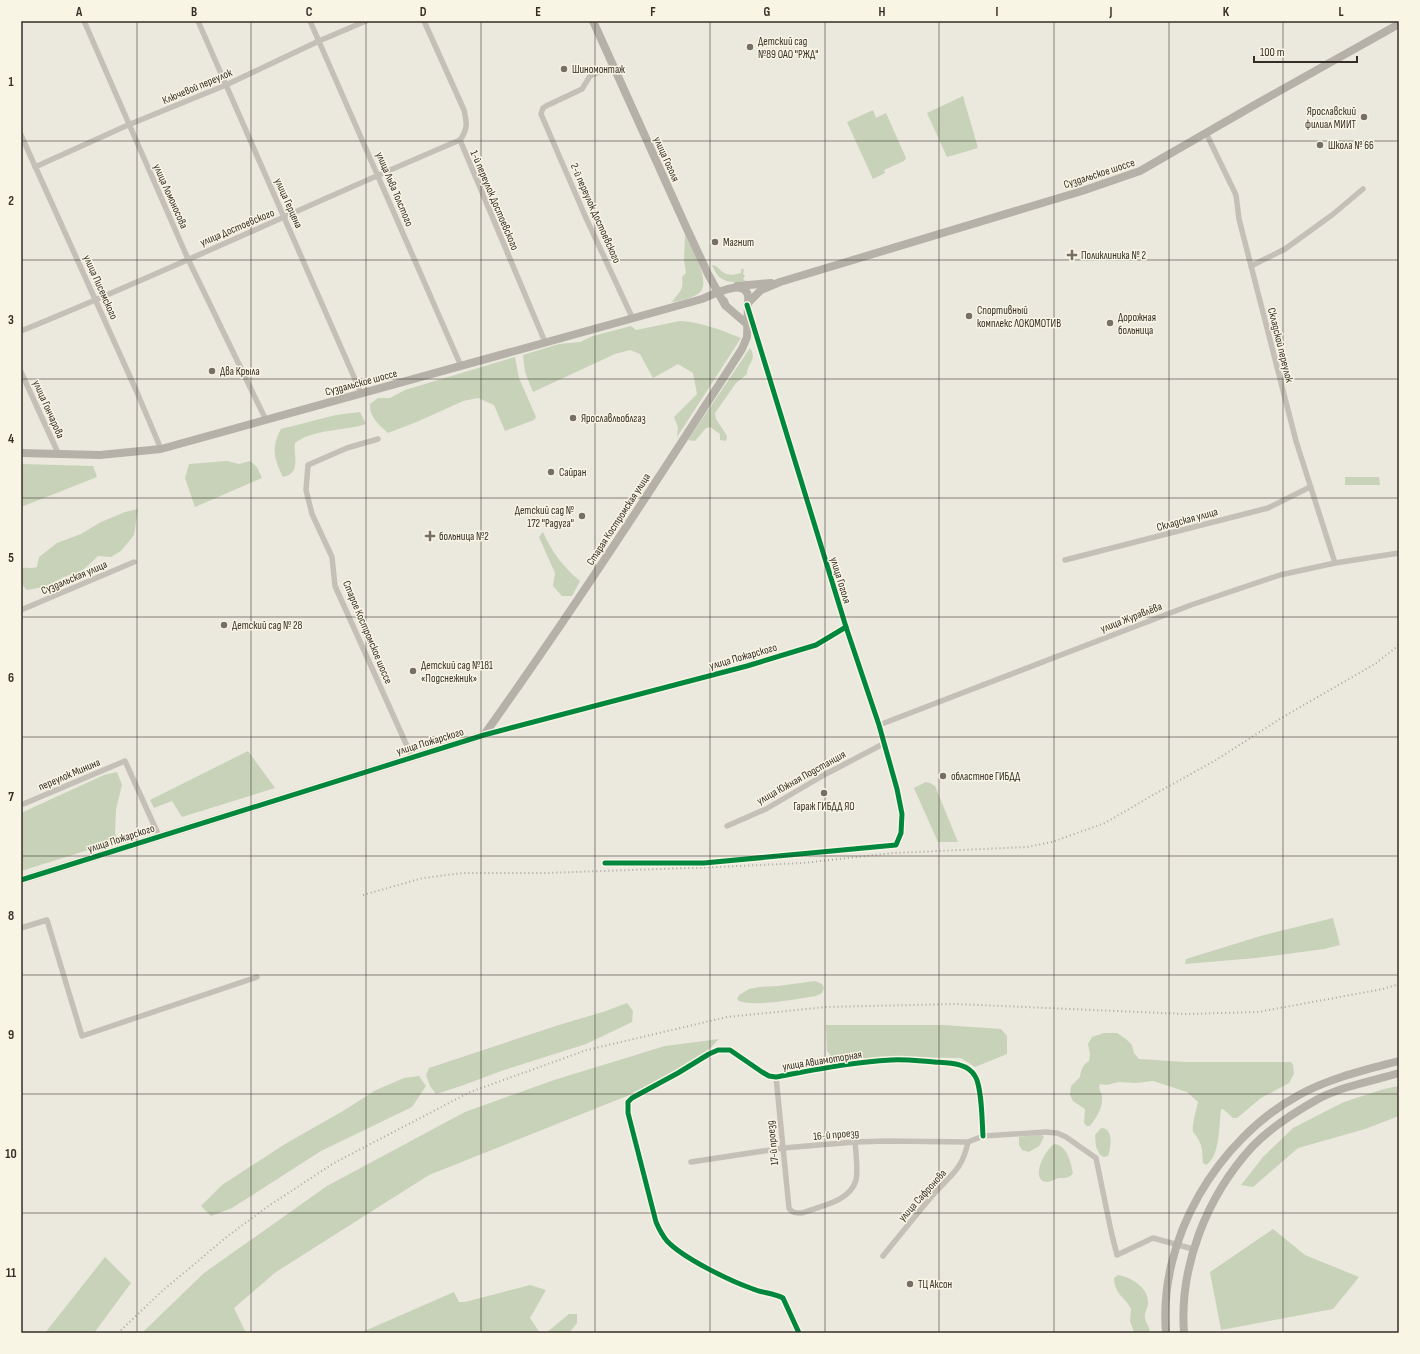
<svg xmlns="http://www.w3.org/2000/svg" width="1420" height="1354" viewBox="0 0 1420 1354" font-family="'Sofia Sans Condensed',sans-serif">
<rect width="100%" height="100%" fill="#ebe8de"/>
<g fill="#c7d2b8">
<polygon points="963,96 978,148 947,157 927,113"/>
<polygon points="873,110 876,118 886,113 906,158 904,161 884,170 885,173 873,179 847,122"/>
<path d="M685,235C691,248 710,279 701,291C695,298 680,301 672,302C679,292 684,291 682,277L686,273L684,260Z"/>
<path d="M712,265L716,266C724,274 728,277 741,273V269H744L743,274L745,276L743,279L746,281C729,283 719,283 712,265Z"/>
<path d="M680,321C702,322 720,330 741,338L677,437L678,427L674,417L697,394L693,373L678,364L653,378L640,354L630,350L615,354L533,392L525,372L523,355L559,344L580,342L593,336L631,326L636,330Z"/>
<path d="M750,348C758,360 747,363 747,374L736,383L715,413L716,419L727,436L726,441L720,440V434L710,427L706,428L695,441L688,440Z"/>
<path d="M515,357L519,378L536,417L534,420L505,431L494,405L478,398L463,401L419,421L388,433C379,425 369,417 370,404L378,398H390L405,390Z"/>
<path d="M360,412L366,424C347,430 327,429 308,436C304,437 299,440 295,443C293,456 302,473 283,477C274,459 271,447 281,429L336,415Z"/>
<polygon points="227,461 239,464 250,461 257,467 262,478 195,507 185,478 189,464"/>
<polygon points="21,464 93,466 97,477 21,507"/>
<polygon points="1345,477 1379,477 1380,485 1345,485"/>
<path d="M138,509L134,535L121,551L111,557L98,556L83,570L64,577L44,587L27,590L21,584V568C26,567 31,569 37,567L39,557L57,543L81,534L101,522L125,512Z"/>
<path d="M543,532C551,551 564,568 580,581L572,596H562L553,586L555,573L539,537Z"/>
<polygon points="248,751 275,788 182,817 172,801 154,808 150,800"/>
<polygon points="117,772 122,785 116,809 115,832 117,841 21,871 21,813 104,775"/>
<polygon points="926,782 930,783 935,786 958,842 938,842 914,788"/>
<polygon points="1333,918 1340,945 1324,949 1256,958 1185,964 1186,959 1264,935"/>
<path d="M815,981L822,984L824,988L822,993L816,996C796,999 757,1007 739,1001L737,999L739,995L749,989L759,987L778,986Z"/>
<polygon points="627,1003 633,1011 632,1022 586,1044 501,1071 464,1085 436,1094 430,1086 426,1075 429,1068 559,1025 606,1011"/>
<polygon points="826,1025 943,1025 1001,1029 1007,1036 1007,1054 975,1067 961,1058 889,1057 835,1061 827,1051"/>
<path d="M1104,1033H1117L1126,1039L1132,1045L1134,1053L1139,1059L1186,1062H1291L1293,1065L1294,1074L1289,1083L1261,1098L1237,1118H1233L1223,1109L1221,1110C1219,1125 1220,1157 1206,1165L1203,1163C1202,1150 1203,1143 1193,1132C1192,1122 1196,1112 1198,1102L1187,1092L1153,1081L1135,1083L1119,1082L1106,1085L1100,1084C1098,1089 1101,1091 1102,1096C1103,1108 1097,1117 1090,1126H1087L1084,1123L1085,1109L1073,1101L1070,1095L1071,1086L1080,1077C1081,1070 1082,1065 1089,1061L1090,1054L1088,1044L1092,1037Z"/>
<polygon points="719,1039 687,1072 429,1175 276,1272 234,1308 246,1333 142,1333 204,1273 327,1186 465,1112 554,1080 665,1046"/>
<polygon points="419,1076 426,1086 412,1107 321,1151 232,1208 211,1216 201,1206 222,1185 285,1144 343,1111 376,1090 404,1078"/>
<polygon points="1399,1086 1399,1116 1365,1129 1298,1148 1253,1187 1241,1185 1263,1157 1293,1128 1344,1102 1384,1089"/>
<path d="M1101,1128C1114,1128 1111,1147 1108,1156L1104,1157L1100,1155L1096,1147L1095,1135Z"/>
<polygon points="1037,1135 1042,1135 1044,1137 1039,1146 1029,1152 1022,1150 1019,1145 1019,1137"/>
<path d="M1055,1144C1068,1147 1070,1161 1073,1173C1070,1178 1064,1178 1059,1178C1054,1179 1051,1182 1047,1182C1029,1181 1045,1148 1055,1144Z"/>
<polygon points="1273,1229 1305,1255 1359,1277 1333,1309 1221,1330 1210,1272"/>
<polygon points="105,1257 131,1283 94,1333 45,1333"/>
<path d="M1118,1275C1131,1277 1149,1288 1148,1303C1148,1308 1144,1313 1145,1318C1146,1324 1150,1327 1150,1333L1134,1332L1130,1321L1131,1309C1125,1296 1115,1296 1114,1278Z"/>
<polygon points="530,1285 546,1290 530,1318 540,1333 360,1333 454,1292 459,1302 465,1302"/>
<polygon points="569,1314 577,1314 577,1323 569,1333 546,1333"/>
</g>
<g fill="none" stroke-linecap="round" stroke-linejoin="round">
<g stroke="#c4c0b7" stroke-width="5.5">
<polyline points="84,21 188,259 266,420"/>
<polyline points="198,21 361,393"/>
<polyline points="310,21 461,366"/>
<path d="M424,21L464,110C467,123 468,129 460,140"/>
<polyline points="613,66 590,76 582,89 546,106 543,108 541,114 586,218 632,317"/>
<polyline points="1206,133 1236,195 1239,219 1296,441 1335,563"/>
<polyline points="21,135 136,390 161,449"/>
<polyline points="460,140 545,342"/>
<polyline points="35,167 128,125 226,85 319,41 366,21"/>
<polyline points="1251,266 1285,249 1332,215 1363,189"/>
<path d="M21,331C169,271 313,202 460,140"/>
<polyline points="21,372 59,455"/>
<polyline points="378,439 347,448 308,465 306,490 312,514 332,557 335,586 412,757"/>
<polyline points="1065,560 1268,508 1310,487"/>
<polyline points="21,610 134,562"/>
<polyline points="879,725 1191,605 1280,575 1335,563 1399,553"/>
<polyline points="484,735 747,666 816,645 846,627"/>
<polyline points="21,805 125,761 159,836"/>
<polyline points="727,826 766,809 824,775 883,744"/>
<polyline points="605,863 704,863 896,845 901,833 902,814 897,789 879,725 846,627 750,315"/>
<polyline points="21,928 47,920 82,1036 257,977"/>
<path d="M776,1077L789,1208C792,1213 796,1213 802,1213C820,1206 850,1202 856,1180C858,1171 856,1152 855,1142"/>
<polyline points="691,1162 783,1148 855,1142 886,1141 968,1142 983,1136 1046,1132 1057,1133 1066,1137 1096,1158 1111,1231 1117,1255 1153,1238 1193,1249"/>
<path d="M883,1256C899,1236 916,1215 932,1196C950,1175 962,1171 968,1142"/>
<path d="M799,1333L783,1298C774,1293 762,1293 753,1289C730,1281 683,1258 667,1241C662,1235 659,1229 656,1222L628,1113V1102L632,1098L678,1073L709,1054L718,1050H730L762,1072L769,1076L776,1077C814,1070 852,1062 891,1060C905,1059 919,1061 934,1062C947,1063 967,1062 975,1076C982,1087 982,1122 983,1136"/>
</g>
<g stroke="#b5b1a8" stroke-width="8">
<polyline points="593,21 687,229 708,274 725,305"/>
<polyline points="737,286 771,283"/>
<polyline points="724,301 726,306 748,325"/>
<path d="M21,453L100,455L161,449L702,299C714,294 752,274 748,303"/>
<path d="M21,880L484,735C574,609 658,479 742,349L747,337L748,303L761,290L780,282L1082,191L1140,171L1258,103L1399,24"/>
<path d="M1166,1333C1158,1239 1217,1140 1299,1095C1330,1078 1365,1070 1399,1061"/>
<path d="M1184,1333C1179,1266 1207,1196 1252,1147C1270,1128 1295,1112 1318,1099C1343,1086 1372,1081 1399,1073"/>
</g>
<g stroke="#aca9a2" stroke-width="2" stroke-dasharray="1 3" stroke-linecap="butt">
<polyline points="363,895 423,878 463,873 545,873 716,867 803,863 893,853 1027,847 1052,842 1105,823 1153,795 1216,760 1283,717 1375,664 1399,645"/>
<polyline points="118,1333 161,1292 229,1235 267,1207 334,1163 470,1092 587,1050 727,1017 826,1007 956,1004 1185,1014 1258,1012 1383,989 1399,984"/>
</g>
<g stroke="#f9f5e4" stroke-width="8">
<g id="cycleway">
<polyline points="605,863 704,863 896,845 901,833 902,814 897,789 879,725 846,627 747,305"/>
<polyline points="21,880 484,735 747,666 816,645 846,627"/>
<path d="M799,1333L783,1298C774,1293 762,1293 753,1289C730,1281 683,1258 667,1241C662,1235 659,1229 656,1222L628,1113V1102L632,1098L678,1073L709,1054L718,1050H730L762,1072L769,1076L776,1077C814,1070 852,1062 891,1060C905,1059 919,1061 934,1062C947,1063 967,1062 975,1076C982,1087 982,1122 983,1136"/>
</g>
</g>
<use href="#cycleway" stroke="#00873e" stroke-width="5"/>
</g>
<path fill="none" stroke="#352e26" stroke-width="1" stroke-opacity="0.55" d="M137,21V1333M251,21V1333M366,21V1333M481,21V1333M595,21V1333M710,21V1333M825,21V1333M939,21V1333M1054,21V1333M1169,21V1333M1283,21V1333M21,141H1399M21,260H1399M21,379H1399M21,498H1399M21,617H1399M21,737H1399M21,856H1399M21,975H1399M21,1094H1399M21,1213H1399"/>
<g fill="#756f66" stroke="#f9f5e4" stroke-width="1.5">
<circle cx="750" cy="47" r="4"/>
<circle cx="564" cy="69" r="4"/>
<circle cx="1364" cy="117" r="4"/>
<circle cx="1320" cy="145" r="4"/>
<circle cx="715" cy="242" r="4"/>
<path d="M1070 249h4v4h4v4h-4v4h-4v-4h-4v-4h4z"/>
<circle cx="969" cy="316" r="4"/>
<circle cx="1110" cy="323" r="4"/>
<circle cx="212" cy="371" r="4"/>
<circle cx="573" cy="418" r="4"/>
<circle cx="551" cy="472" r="4"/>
<circle cx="582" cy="516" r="4"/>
<path d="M428 530h4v4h4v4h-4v4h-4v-4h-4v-4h4z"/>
<circle cx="224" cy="625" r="4"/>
<circle cx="413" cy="671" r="4"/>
<circle cx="943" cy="776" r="4"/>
<circle cx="824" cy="793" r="4"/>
<circle cx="910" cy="1284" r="4"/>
</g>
<g text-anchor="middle" stroke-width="3" stroke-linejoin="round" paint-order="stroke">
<g font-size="11" fill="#352e26" stroke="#f9f5e4" text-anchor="start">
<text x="758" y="45">Детский сад<tspan x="758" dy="13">№89 ОАО "РЖД"</tspan></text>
<text x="572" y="73">Шиномонтаж</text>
<text x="1356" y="115" text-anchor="end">Ярославский<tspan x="1356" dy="13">филиал МИИТ</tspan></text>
<text x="1328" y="149">Школа № 66</text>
<text x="723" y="246">Магнит</text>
<text x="1081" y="259">Поликлиника № 2</text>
<text x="977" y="314">Спортивный<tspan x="977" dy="13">комплекс ЛОКОМОТИВ</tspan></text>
<text x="1118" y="321">Дорожная<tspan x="1118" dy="13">больница</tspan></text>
<text x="220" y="375">Два Крыла</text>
<text x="581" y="422">Ярославльоблгаз</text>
<text x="559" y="476">Сайран</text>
<text x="574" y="514" text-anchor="end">Детский сад №<tspan x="574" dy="13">172 "Радуга"</tspan></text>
<text x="439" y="540">больница №2</text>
<text x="232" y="629">Детский сад № 28</text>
<text x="421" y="669">Детский сад №181<tspan x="421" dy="13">«Подснежник»</tspan></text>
<text x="951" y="780">областное ГИБДД</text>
<text x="824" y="810" text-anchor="middle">Гараж ГИБДД ЯО</text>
<text x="918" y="1288">ТЦ Аксон</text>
</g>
<g font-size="11" fill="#352e26" stroke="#f9f5e4">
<text transform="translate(197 86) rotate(-23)" y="4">Ключевой переулок</text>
<text transform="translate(667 159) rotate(66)" y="4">улица Гоголя</text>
<text transform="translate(1099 173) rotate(-18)" y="4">Суздальское шоссе</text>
<text transform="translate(395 189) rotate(67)" y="4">улица Льва Толстого</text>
<text transform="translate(171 196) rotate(66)" y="4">улица Ломоносова</text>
<text transform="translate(495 200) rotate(67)" y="4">1-й переулок Достоевского</text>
<text transform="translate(289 203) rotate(66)" y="4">улица Герцена</text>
<text transform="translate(596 213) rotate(66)" y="4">2-й переулок Достоевского</text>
<text transform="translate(237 227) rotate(-23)" y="4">улица Достоевского</text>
<text transform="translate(101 287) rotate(66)" y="4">улица Писемского</text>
<text transform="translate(1281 345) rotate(76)" y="4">Складской переулок</text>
<text transform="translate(361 382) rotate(-15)" y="4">Суздальское шоссе</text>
<text transform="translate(49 409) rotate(66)" y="4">улица Гончарова</text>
<text transform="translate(618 519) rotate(-57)" y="4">Старая Костромская улица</text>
<text transform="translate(1187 519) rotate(-15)" y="4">Складская улица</text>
<text transform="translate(74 577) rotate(-23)" y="4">Суздальская улица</text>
<text transform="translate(841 580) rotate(73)" y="4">улица Гоголя</text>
<text transform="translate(1131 617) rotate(-21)" y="4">улица Журавлёва</text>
<text transform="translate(368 632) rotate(67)" y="4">Старое Костромское шоссе</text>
<text transform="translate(743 656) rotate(-16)" y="4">улица Пожарского</text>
<text transform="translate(430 741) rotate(-17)" y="4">улица Пожарского</text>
<text transform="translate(69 774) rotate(-23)" y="4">переулок Минина</text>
<text transform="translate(801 777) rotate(-29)" y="4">улица Южная Подстанция</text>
<text transform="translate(121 838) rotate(-18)" y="4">улица Пожарского</text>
<text transform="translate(822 1060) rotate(-9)" y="4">улица Авиамоторная</text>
<text transform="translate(836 1134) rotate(-5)" y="4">16-й проезд</text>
<text transform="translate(772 1143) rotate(-96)" y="4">17-й проезд</text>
<text transform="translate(922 1195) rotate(-48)" y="4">улица Сафронова</text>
</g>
</g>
<rect width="1420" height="1354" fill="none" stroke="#f9f5e4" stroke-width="44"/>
<path d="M1254 56v6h103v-6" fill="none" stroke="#352e26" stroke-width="2"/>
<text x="1260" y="56" font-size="12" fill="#352e26" stroke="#f9f5e4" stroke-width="3" paint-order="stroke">100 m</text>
<rect x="22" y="22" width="1376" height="1310" fill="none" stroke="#352e26" stroke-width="1.5"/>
<g font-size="13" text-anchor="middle" font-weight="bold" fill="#352e26">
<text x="79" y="16">A</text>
<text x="194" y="16">B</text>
<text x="309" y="16">C</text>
<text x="423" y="16">D</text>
<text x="538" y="16">E</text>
<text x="653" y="16">F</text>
<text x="767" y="16">G</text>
<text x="882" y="16">H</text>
<text x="997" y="16">I</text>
<text x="1111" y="16">J</text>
<text x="1226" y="16">K</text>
<text x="1341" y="16">L</text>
<text x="11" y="86">1</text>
<text x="11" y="205">2</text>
<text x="11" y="324">3</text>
<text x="11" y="443">4</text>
<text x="11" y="562">5</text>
<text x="11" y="682">6</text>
<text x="11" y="801">7</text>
<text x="11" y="920">8</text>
<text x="11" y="1039">9</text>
<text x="11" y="1158">10</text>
<text x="11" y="1277">11</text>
</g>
</svg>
